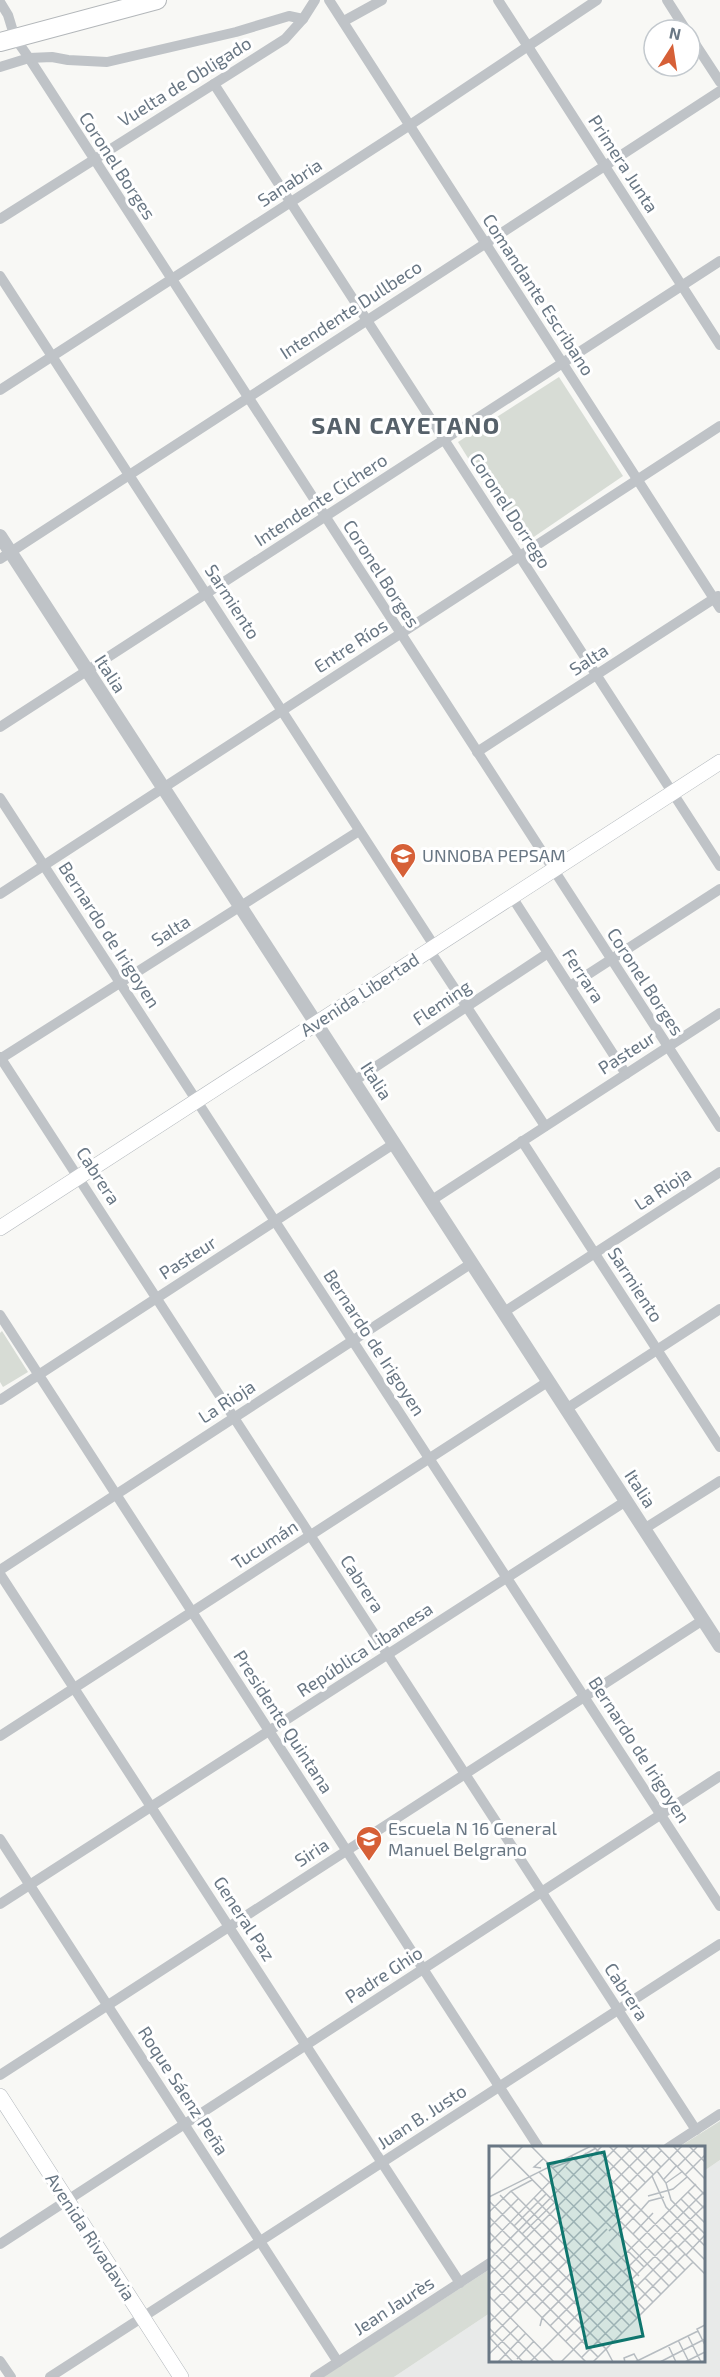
<svg xmlns="http://www.w3.org/2000/svg" width="720" height="2377" viewBox="0 0 720 2377" font-family="'Exo 2',sans-serif">
<rect width="100%" height="100%" fill="#f8f8f5"/>
<polygon fill="#e8eae9" points="720,2160 720,2377 394,2377 490,2313 490,2360 704,2360 704,2171"/>
<g fill="#d7dcd5">
<polygon points="559,377 623,476 522,545 458,442"/>
<polygon points="2,1331 28,1372 3,1387 0,1382 0,1333"/>
<polygon points="720,2121 720,2160 704,2171 704,2148 679,2147"/>
<polygon points="490,2269 490,2313 394,2377 323,2377"/>
</g>
<g fill="none" stroke-linecap="round" stroke-linejoin="round">
<g stroke="#b2b7bc" stroke-width="16">
<g id="secondary">
<polyline points="0,1228 720,762"/>
<polyline points="0,2096 181,2377"/>
</g>
</g>
<g stroke="#b3b7ba" stroke-width="20">
<polyline id="trunk" points="0,42 157,0"/>
</g>
<g stroke="#bfc3c7" stroke-width="10">
<polyline points="329,0 720,608"/>
<polyline points="498,0 720,345"/>
<polyline points="667,0 686,30"/>
<polyline points="0,2 8,15 15,38 29,58 720,1127"/>
<polyline points="344,21 382,0"/>
<polyline points="690,36 720,82"/>
<polyline points="0,67 29,58 52,57 68,60 107,62 236,32 289,16 303,19"/>
<polyline points="214,84 720,866"/>
<polyline points="0,219 285,39 303,19 315,0"/>
<polyline points="0,276 435,947"/>
<polyline points="0,390 410,125 597,0"/>
<polyline points="0,559 720,91"/>
<polyline points="0,727 720,261"/>
<polyline points="477,752 718,596"/>
<polyline points="0,798 720,1906"/>
<polyline points="0,894 720,426"/>
<polyline points="512,897 626,1074"/>
<polyline points="430,951 545,1126"/>
<polyline points="570,986 720,889"/>
<polyline points="0,1057 696,2130"/>
<polyline points="0,1059 359,831"/>
<polyline points="354,1081 548,953"/>
<polyline points="522,1141 720,1447"/>
<polyline points="432,1200 720,1013"/>
<polyline points="504,1312 720,1172"/>
<polyline points="0,1315 539,2148"/>
<polyline points="0,1400 395,1143"/>
<polyline points="566,1409 720,1309"/>
<polyline points="644,1529 720,1481"/>
<polyline points="0,1570 472,1263"/>
<polyline points="0,1574 460,2283"/>
<polyline points="0,1736 549,1381"/>
<polyline points="0,1839 338,2362"/>
<polyline points="0,1904 626,1501"/>
<polyline points="0,2075 703,1620"/>
<polyline points="668,2148 720,2114"/>
<polyline points="0,2244 720,1776"/>
<polyline points="0,2361 11,2377"/>
<polyline points="50,2377 720,1944"/>
<polyline points="315,2377 490,2263"/>
</g>
<polyline stroke="#bfc3c7" stroke-width="14" points="0,536 720,1646"/>
<use href="#secondary" stroke="#fff" stroke-width="15"/>
<use href="#trunk" stroke="#fff" stroke-width="18"/>
</g>
<defs>
<g id="university-pin" transform="scale(1.35)"><path d="M0 17L-7.5 6A9.5 9.5 0 1 1 7.5 6Z" fill="#d66037" stroke="#fff"/><path d="M0-5L7-2L0 1L-7-2ZM-4 1L0 2.5L4 1V4Q0 6-4 4Z" fill="#fff"/></g>
<g id="school-pin" transform="scale(1.35)"><path d="M0 17L-7.5 6A9.5 9.5 0 1 1 7.5 6Z" fill="#d66037" stroke="#fff"/><path d="M0-5L7-2L0 1L-7-2ZM-4 1L0 2.5L4 1V4Q0 6-4 4Z" fill="#fff"/></g>
</defs>
<g fill-rule="evenodd">
<use href="#university-pin" x="403" y="856"/>
<use href="#school-pin" x="369" y="1839"/>
</g>
<g text-anchor="middle" stroke-width="6" stroke-linejoin="round" paint-order="stroke">
<g font-size="18" fill="#697784" stroke="#fff">
<text transform="translate(185 82) rotate(-32)" y="6">Vuelta de Obligado</text>
<text transform="translate(623 164) rotate(57)" y="6">Primera Junta</text>
<text transform="translate(117 166) rotate(57)" y="6">Coronel Borges</text>
<text transform="translate(290 183) rotate(-33)" y="6">Sanabria</text>
<text transform="translate(538 295) rotate(57)" y="6">Comandante Escribano</text>
<text transform="translate(351 310) rotate(-33)" y="6">Intendente Dullbeco</text>
<text transform="translate(321 500) rotate(-33)" y="6">Intendente Cichero</text>
<text transform="translate(510 511) rotate(57)" y="6">Coronel Dorrego</text>
<text transform="translate(381 574) rotate(57)" y="6">Coronel Borges</text>
<text transform="translate(232 602) rotate(57)" y="6">Sarmiento</text>
<text transform="translate(351 646) rotate(-33)" y="6">Entre Ríos</text>
<text transform="translate(589 660) rotate(-33)" y="6">Salta</text>
<text transform="translate(110 674) rotate(57)" y="6">Italia</text>
<text transform="translate(171 931) rotate(-32)" y="6">Salta</text>
<text transform="translate(109 935) rotate(57)" y="6">Bernardo de Irigoyen</text>
<text transform="translate(583 976) rotate(57)" y="6">Ferrara</text>
<text transform="translate(645 982) rotate(57)" y="6">Coronel Borges</text>
<text transform="translate(360 995) rotate(-33)" y="6">Avenida Libertad</text>
<text transform="translate(442 1003) rotate(-34)" y="6">Fleming</text>
<text transform="translate(627 1053) rotate(-33)" y="6">Pasteur</text>
<text transform="translate(376 1081) rotate(57)" y="6">Italia</text>
<text transform="translate(98 1176) rotate(57)" y="6">Cabrera</text>
<text transform="translate(663 1189) rotate(-33)" y="6">La Rioja</text>
<text transform="translate(188 1258) rotate(-33)" y="6">Pasteur</text>
<text transform="translate(635 1285) rotate(57)" y="6">Sarmiento</text>
<text transform="translate(374 1343) rotate(57)" y="6">Bernardo de Irigoyen</text>
<text transform="translate(227 1402) rotate(-33)" y="6">La Rioja</text>
<text transform="translate(640 1489) rotate(57)" y="6">Italia</text>
<text transform="translate(265 1545) rotate(-33)" y="6">Tucumán</text>
<text transform="translate(362 1584) rotate(57)" y="6">Cabrera</text>
<text transform="translate(365 1650) rotate(-33)" y="6">República Libanesa</text>
<text transform="translate(283 1722) rotate(57)" y="6">Presidente Quintana</text>
<text transform="translate(639 1750) rotate(57)" y="6">Bernardo de Irigoyen</text>
<text transform="translate(312 1853) rotate(-33)" y="6">Siria</text>
<text transform="translate(244 1919) rotate(57)" y="6">General Paz</text>
<text transform="translate(384 1975) rotate(-33)" y="6">Padre Ghio</text>
<text transform="translate(626 1992) rotate(57)" y="6">Cabrera</text>
<text transform="translate(183 2091) rotate(57)" y="6">Roque Sáenz Peña</text>
<text transform="translate(422 2117) rotate(-33)" y="6">Juan B. Justo</text>
<text transform="translate(90 2237) rotate(57)" y="6">Avenida Rivadavia</text>
<text transform="translate(394 2306) rotate(-33)" y="6">Jean Jaurès</text>
</g>
<g font-size="18" fill="#697784" stroke="#fff" text-anchor="start">
<text x="422" y="862">UNNOBA PEPSAM</text>
<text x="388" y="1835">Escuela N 16 General<tspan x="388" dy="21">Manuel Belgrano</tspan></text>
</g>
<g font-size="24" font-weight="bold" letter-spacing="1.5" fill="#56616a" stroke="#fff">
<text x="406" y="434">SAN CAYETANO</text>
</g>
</g>
<g transform="translate(489 2146)">
<rect width="216" height="216" fill="#f8f8f5"/>
<path fill="none" stroke="#b6bcc1" stroke-width="1.5" d="M10,0L164,156M42,0L180,140M104,0L148,44M120,0L156,36M136,0L164,28M152,0L172,21M168,0L216,49M184,0L216,33M200,0L216,16M96,7L140,52M82,10L132,60M86,14L107,2M77,21L188,132M188,21L208,1M52,22L45,21L54,13M63,22L81,15M168,25L177,37L182,54L216,88M50,26L109,84M196,29L216,9M163,30L177,61L216,100M175,33L188,19M0,34L34,0M177,37L194,25M22,45L148,172M199,46L216,63M11,49L140,179M159,50L184,43L198,31M0,51L102,0M45,52L156,164M140,52L216,128M192,53L216,77M0,55L133,187M132,60L196,124L204,116M152,64L160,55L175,51M0,66L22,45L43,34M109,68L173,4M0,71L124,195M173,71L216,114M25,80L57,48M0,82L30,52M120,85L146,58M0,86L117,203L124,216M33,88L65,57M144,88L164,67M181,93L216,59M105,96L118,83M0,98L84,12M119,98L150,130M189,101L209,81M0,102L109,211M113,104L152,64M139,105L155,121M197,109L216,89M0,114L113,0M0,118L97,216M126,118L207,38M134,126L215,46M0,129L129,0M156,132L172,148M0,134L29,163M142,134L182,94M0,145L145,0M0,150L65,216M5,155L161,0M45,164L109,100M0,166L50,216M0,177L101,76M216,179L208,183L216,199M51,180L53,172L117,108M61,180L125,116M0,182L34,216M199,190L212,216M1,192L24,216M0,193L193,0M189,194L200,216M77,195L141,132M179,199L187,216M0,208L29,180M93,211L196,108M28,213L45,195M9,216L37,187M41,216L133,124M72,216L188,100M104,216L196,124M136,216L135,212L145,208L149,215M146,216L209,185M171,216L216,193M196,216L216,206"/>
<path fill="#0f766e" fill-opacity="0.15" stroke="#0f766e" stroke-width="3" d="M115,6L154,190L98,202L59,18Z"/>
<rect width="216" height="216" fill="none" stroke="#697784" stroke-width="3"/>
</g>
<g transform="translate(672 48) rotate(12)"><circle r="28" fill="#ffffff" stroke="#c3c9ce" stroke-width="1.5"/>
<path d="M0-4.5L10 22L0 15L-10 22Z" fill="#d66037"/>
<text y="-9" font-size="16" font-weight="bold" text-anchor="middle" fill="#697784">N</text>
</g>
</svg>
